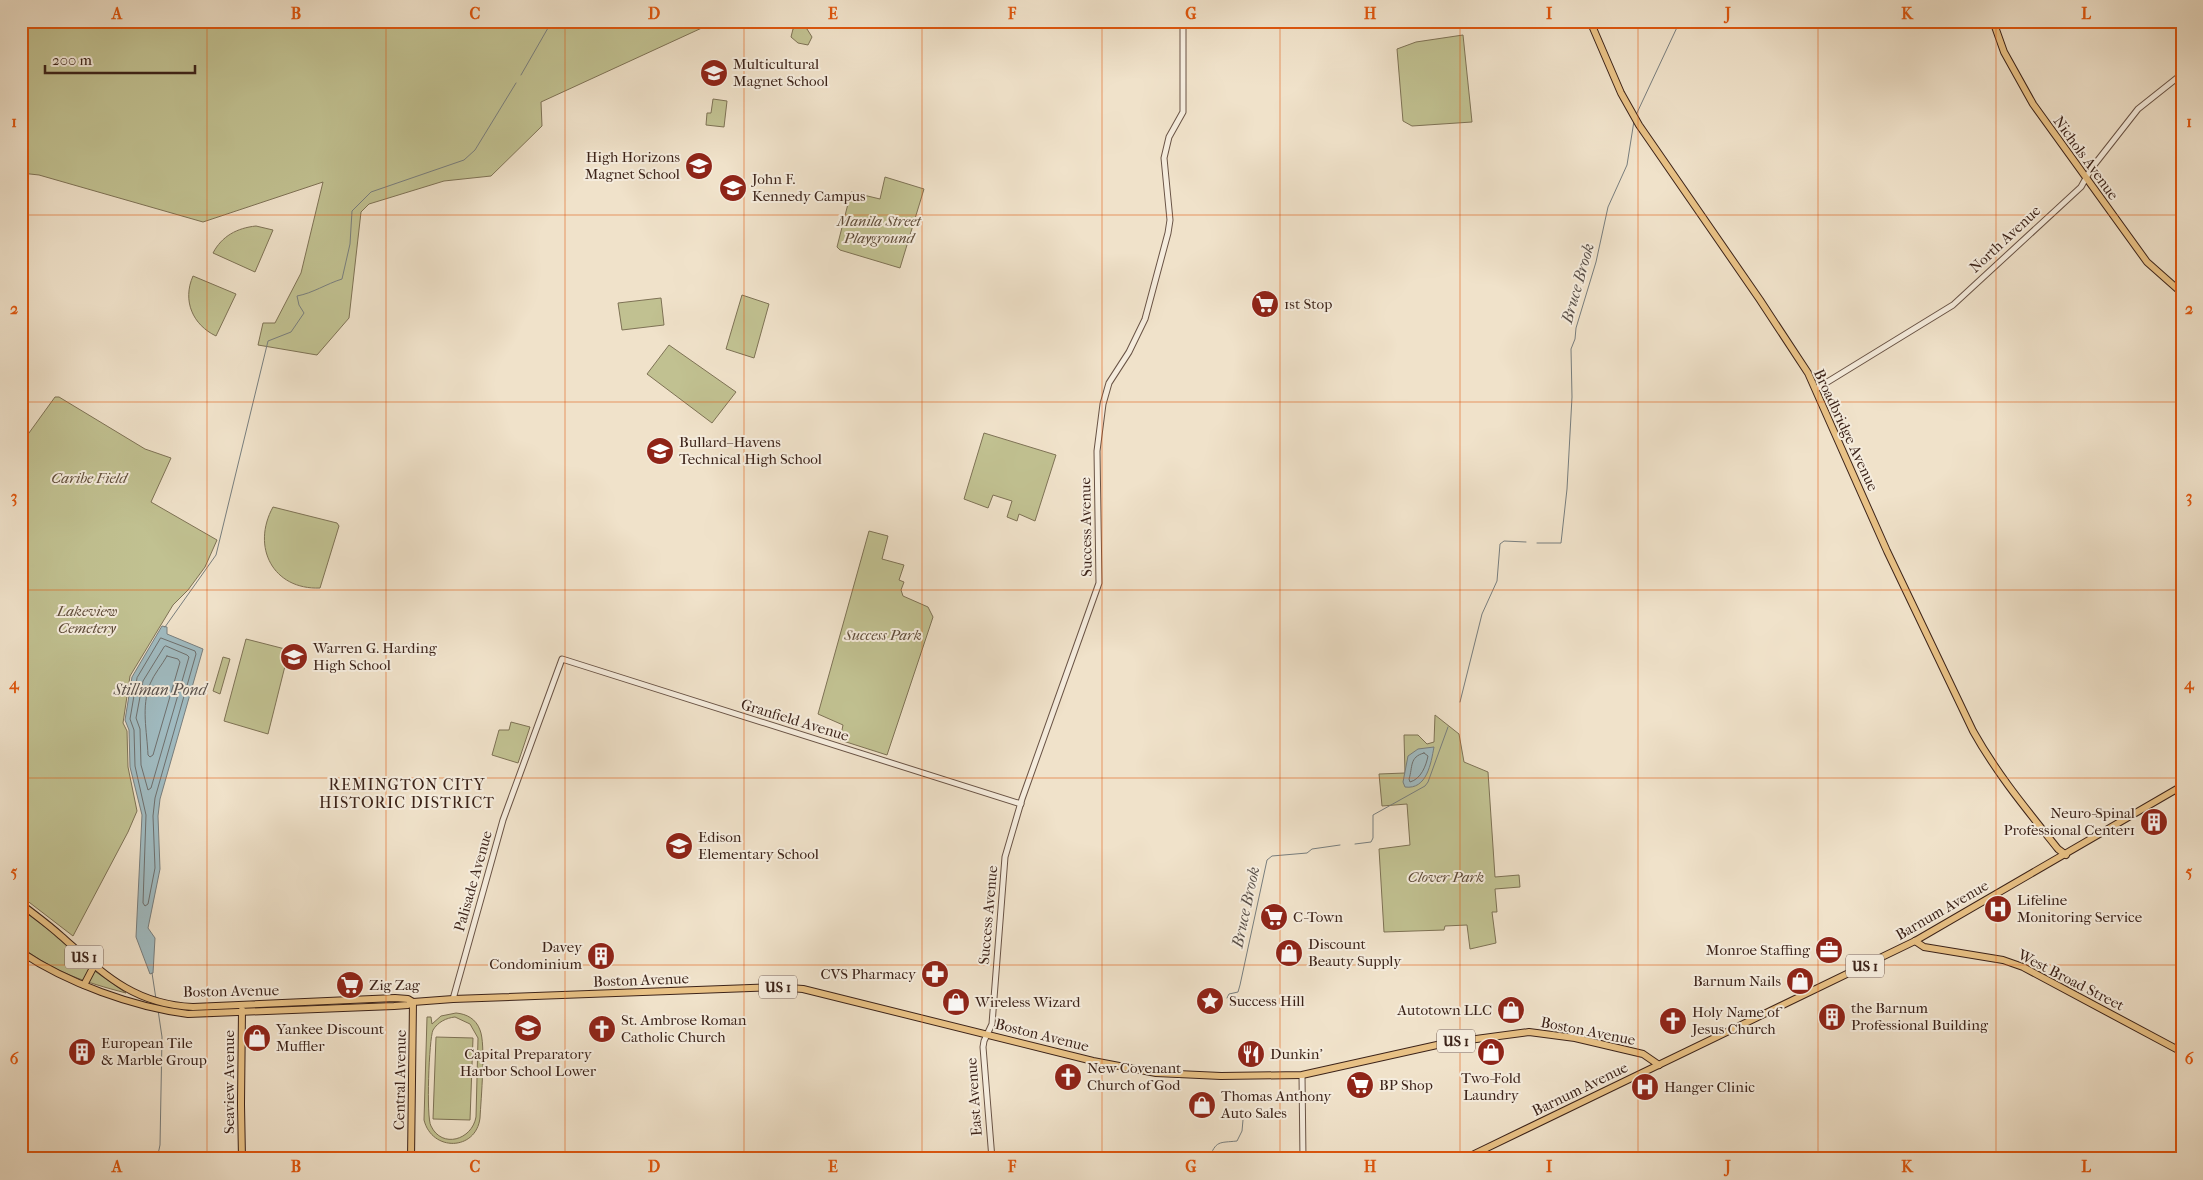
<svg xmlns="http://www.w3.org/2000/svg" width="2203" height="1180" viewBox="0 0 2203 1180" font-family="'IM FELL French Canon',serif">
<rect width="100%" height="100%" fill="#f0e2ca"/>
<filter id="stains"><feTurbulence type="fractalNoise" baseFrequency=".004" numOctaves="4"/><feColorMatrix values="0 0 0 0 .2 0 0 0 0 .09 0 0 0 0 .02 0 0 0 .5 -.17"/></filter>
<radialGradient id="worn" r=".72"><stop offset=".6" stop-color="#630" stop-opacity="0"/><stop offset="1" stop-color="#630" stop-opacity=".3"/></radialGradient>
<g fill="#c1c191" stroke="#7e7255" fill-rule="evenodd">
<polygon points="21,21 717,21 541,102 542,126 491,176 444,181 369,204 361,212 349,318 317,355 258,345 263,323 275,323 301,273 323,182 203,222 39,175 21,173"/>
<polygon points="801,25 807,29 812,37 808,45 798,43 791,37 793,29"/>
<polygon points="1463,35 1472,122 1412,126 1403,121 1397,49 1416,42"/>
<polygon points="713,99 727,101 724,127 706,125 707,113 711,113"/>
<polygon points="885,177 924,189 900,268 840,250 837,247 851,192 880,199"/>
<path d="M256,226L273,230L255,272L213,253C222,236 237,228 256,226Z"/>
<path d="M193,276L236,294L216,336C193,325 182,301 193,276Z"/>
<polygon points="742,295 769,304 754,358 726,349"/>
<polygon points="661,298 664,325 622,330 618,303"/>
<polygon points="669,345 736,392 712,423 647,374"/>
<polygon points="55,397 59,397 145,449 171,458 151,502 217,540 205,567 188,590 173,605 130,676 123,723 127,731 128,767 137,811 128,832 73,936 21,896 21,444"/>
<polygon points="984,433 1056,455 1035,521 1019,514 1017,521 1007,517 1012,501 993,495 988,508 964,499"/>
<path d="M273,507L337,523L339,526L320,588C273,590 251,547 273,507Z"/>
<polygon points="869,531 888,536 882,559 904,565 899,580 904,582 901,590 903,596 928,607 933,617 887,755 840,740 843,725 818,714"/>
<polygon points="246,639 289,650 268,734 224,721"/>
<polygon points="223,657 230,659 220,694 213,691"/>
<polygon points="1435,715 1459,734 1464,762 1488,772 1495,877 1519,875 1520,887 1495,889 1497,912 1492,912 1496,943 1470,949 1467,925 1445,926 1444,930 1384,932 1379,849 1410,845 1407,804 1382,806 1379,774 1405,773 1404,735 1418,735 1427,744 1434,742"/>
<polygon points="511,722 530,727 518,763 492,755 499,730 509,730"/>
<path d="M21,909L57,936L86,965L126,993C84,982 57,973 21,947Z"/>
<path d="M456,1013C467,1014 476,1019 480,1030C486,1044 481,1099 480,1118C476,1151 432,1152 424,1120L427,1017H431L432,1024L441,1016ZM455,1017L470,1024L478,1038L476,1117C472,1140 442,1149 431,1126C426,1118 429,1039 433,1030C438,1022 446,1018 455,1017Z"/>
<polygon points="436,1037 473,1038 470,1120 433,1119"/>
</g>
<g fill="#a0bbc1" stroke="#787e7e">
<polygon points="162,626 167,627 167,634 203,649 160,799 158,816 160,869 148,928 155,938 153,973 150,974 136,937 142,815 130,767 129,730 125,720 132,677"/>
<path d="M1434,747C1431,763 1427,790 1405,787L1403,782L1408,756L1418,749Z"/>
</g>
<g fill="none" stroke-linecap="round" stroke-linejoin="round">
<g stroke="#6e6f6d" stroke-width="1">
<polygon points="161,638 195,651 196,654 155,798 153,816 155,868 148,904 145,906 143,903 146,815 135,766 134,730 130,719 137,678"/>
<polygon points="166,646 187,655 189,657 151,788 148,790 141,765 140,729 136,718 143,681 164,647"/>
<path d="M167,656L178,659L180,662L153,755L150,757L148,755C147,731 141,707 150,684C154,674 162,665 167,656Z"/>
<path d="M1424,753L1428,756C1426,766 1421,779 1410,782L1409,779C1413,767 1409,757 1424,753Z"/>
</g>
<g stroke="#787e7e" stroke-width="1">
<polyline points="521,75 552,21"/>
<polyline points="1636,115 1680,21"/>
<polyline points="1537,543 1561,543 1567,489 1572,397 1571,349 1575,339 1576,328 1596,262 1608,207 1627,165 1634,121"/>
<path d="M165,627L216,555L268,341L291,332L304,313L299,305L297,296C313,293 326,284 342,279L350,244L352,211L371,192L464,160L475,150L516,83"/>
<polyline points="1460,702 1482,614 1497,581 1500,544 1504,541 1526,542"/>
<polyline points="1355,844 1371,842 1373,838 1373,815 1425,786 1428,782 1448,727"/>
<polyline points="152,973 156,999"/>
<polyline points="1227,998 1229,994 1238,992 1240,985 1267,860 1272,856 1307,853 1312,849 1340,845"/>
<polyline points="157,1159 160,1145 162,1037 158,1010"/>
<path d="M1209,1159C1216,1140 1219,1143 1237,1141L1242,1131L1243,1120"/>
</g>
<g stroke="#695345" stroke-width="7">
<g id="minor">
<polyline points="1816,389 1953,305 2081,187 2091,169 2138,109 2182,74"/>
<polyline points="453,999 503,820 562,659 1021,804"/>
<polyline points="1302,1075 1303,1159"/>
<polyline points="992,1159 983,1047 984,1041 992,1024 1005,857 1022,799 1099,583 1097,451 1103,404 1109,383 1129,352 1145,319 1168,233 1170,220 1164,158 1169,137 1183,112 1183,21"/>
</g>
</g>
<g stroke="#3c2319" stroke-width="8">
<g id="major">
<path d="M1590,21L1621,93L1639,125L1760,300L1808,373L1887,551L1973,731C1997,774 2027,810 2058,849L2066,855"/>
<polyline points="1993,21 2004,52 2033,104 2147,262 2182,293"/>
<path d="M21,904C35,915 48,924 61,936C103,973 132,1004 193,1007L395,998L408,999L413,1002"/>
<polyline points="1915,941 1924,947 2003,960 2023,967 2182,1052"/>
<path d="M21,952C67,983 133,1007 188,1014L394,1006L408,1005L413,1002L453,999L777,987L803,989L1093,1061L1156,1073L1221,1076L1302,1075L1446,1043L1529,1032L1575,1038L1643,1054L1659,1065"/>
<polyline points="84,985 94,966"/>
<polyline points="242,1010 241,1104 242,1159"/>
<polyline points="411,1159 413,1002"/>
<polyline points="1464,1159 1915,941 2182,786"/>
</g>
</g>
<use href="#minor" stroke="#f5ecdd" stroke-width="5"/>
<use href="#major" stroke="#e8c185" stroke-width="6"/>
</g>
<path fill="none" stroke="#df560d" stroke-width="1" stroke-opacity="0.55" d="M207,21V1159M386,21V1159M565,21V1159M744,21V1159M922,21V1159M1102,21V1159M1280,21V1159M1460,21V1159M1638,21V1159M1818,21V1159M1996,21V1159M21,215H2182M21,402H2182M21,590H2182M21,778H2182M21,965H2182"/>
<defs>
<g id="school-disc" transform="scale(1.4375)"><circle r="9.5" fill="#8f2418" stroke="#f5ecdd"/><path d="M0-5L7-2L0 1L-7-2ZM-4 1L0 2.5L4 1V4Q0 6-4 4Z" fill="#fff"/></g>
<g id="supermarket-disc" transform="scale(1.4375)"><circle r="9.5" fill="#8f2418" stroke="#f5ecdd"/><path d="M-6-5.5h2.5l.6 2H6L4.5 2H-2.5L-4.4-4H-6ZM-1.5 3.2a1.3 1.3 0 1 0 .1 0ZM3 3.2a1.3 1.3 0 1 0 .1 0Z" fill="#fff"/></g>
<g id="building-disc" transform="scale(1.4375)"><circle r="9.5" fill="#8f2418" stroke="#f5ecdd"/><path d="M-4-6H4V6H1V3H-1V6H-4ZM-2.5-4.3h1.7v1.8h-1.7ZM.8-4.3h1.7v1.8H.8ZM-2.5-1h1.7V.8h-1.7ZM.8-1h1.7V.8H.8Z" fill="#fff"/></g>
<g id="hospital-disc" transform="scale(1.4375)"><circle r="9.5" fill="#8f2418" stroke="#f5ecdd"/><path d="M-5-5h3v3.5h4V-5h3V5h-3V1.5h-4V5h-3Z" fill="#fff"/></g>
<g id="office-disc" transform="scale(1.4375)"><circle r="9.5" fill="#8f2418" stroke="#f5ecdd"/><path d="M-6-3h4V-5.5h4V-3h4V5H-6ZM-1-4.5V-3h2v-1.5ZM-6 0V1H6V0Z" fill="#fff"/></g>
<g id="shop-disc" transform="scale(1.4375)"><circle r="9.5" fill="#8f2418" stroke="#f5ecdd"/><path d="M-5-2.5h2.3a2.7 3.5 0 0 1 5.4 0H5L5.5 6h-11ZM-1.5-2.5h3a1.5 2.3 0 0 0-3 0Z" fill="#fff"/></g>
<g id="pharmacy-disc" transform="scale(1.4375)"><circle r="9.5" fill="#8f2418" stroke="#f5ecdd"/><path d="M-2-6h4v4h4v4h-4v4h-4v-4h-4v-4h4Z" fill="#fff"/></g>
<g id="sight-disc" transform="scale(1.4375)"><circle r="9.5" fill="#8f2418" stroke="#f5ecdd"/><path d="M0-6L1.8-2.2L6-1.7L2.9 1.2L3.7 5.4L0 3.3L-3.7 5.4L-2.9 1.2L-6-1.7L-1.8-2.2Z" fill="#fff"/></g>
<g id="church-disc" transform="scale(1.4375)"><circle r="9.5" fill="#8f2418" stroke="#f5ecdd"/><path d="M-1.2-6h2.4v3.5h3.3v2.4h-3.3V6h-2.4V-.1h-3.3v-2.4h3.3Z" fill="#fff"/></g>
<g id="restaurant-disc" transform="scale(1.4375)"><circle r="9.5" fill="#8f2418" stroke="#f5ecdd"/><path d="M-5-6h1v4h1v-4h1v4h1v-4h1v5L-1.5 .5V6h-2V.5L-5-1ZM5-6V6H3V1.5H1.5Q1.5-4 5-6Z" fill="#fff"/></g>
</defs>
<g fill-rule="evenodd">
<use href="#school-disc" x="714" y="73"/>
<use href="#school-disc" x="699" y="166"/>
<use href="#school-disc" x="733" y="188"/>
<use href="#supermarket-disc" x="1265" y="304"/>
<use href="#school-disc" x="660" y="451"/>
<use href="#school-disc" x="294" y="657"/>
<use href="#building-disc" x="2154" y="822"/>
<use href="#school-disc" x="679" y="846"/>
<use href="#hospital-disc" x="1998" y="909"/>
<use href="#supermarket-disc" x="1274" y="917"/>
<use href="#office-disc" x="1829" y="950"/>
<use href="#shop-disc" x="1289" y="953"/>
<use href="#building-disc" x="601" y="956"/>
<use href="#pharmacy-disc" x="935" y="974"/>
<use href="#shop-disc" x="1800" y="981"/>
<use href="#supermarket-disc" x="350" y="985"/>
<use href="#sight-disc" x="1210" y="1001"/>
<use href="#shop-disc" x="956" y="1002"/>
<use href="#shop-disc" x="1511" y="1010"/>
<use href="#building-disc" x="1832" y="1017"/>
<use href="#church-disc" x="1673" y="1021"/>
<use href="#school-disc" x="528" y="1028"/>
<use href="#church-disc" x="602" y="1029"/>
<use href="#shop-disc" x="257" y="1038"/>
<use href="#building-disc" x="82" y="1052"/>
<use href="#shop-disc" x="1491" y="1052"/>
<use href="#restaurant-disc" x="1251" y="1054"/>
<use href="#church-disc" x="1068" y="1077"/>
<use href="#supermarket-disc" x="1360" y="1085"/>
<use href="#hospital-disc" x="1645" y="1087"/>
<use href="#shop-disc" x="1202" y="1105"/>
</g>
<g text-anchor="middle" stroke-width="4" stroke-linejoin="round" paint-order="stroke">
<g fill="#f5ecdd" stroke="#745f54" stroke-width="1">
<rect x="65" y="945.5" width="38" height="23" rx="4"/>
<rect x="1846" y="954.5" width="38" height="23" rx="4"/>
<rect x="759" y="975.5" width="38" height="23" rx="4"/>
<rect x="1437" y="1029.5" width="38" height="23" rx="4"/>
</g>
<g font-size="14" font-weight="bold" fill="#3c2319">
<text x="84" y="962">US 1</text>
<text x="1865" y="971">US 1</text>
<text x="778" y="992">US 1</text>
<text x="1456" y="1046">US 1</text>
</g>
<g font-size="15" fill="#3c2319" stroke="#f5ecdd" text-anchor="start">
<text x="733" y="69">Multicultural<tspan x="733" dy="17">Magnet School</tspan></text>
<text x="680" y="162" text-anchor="end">High Horizons<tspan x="680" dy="17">Magnet School</tspan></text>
<text x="752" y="184">John F.<tspan x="752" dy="17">Kennedy Campus</tspan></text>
<text x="1284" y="309">1st Stop</text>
<text x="679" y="447">Bullard–Havens<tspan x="679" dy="17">Technical High School</tspan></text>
<text x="313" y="653">Warren G. Harding<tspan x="313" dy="17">High School</tspan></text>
<text x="2135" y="818" text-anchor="end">Neuro-Spinal<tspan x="2135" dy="17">Professional Center1</tspan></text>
<text x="698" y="842">Edison<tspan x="698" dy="17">Elementary School</tspan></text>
<text x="2017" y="905">Lifeline<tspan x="2017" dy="17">Monitoring Service</tspan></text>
<text x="1293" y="922">C-Town</text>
<text x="1308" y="949">Discount<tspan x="1308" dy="17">Beauty Supply</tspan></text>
<text x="582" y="952" text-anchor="end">Davey<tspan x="582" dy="17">Condominium</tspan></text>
<text x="1810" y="955" text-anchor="end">Monroe Staffing</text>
<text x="916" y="979" text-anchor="end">CVS Pharmacy</text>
<text x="1781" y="986" text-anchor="end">Barnum Nails</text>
<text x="369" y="990">Zig Zag</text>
<text x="1229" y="1006">Success Hill</text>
<text x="975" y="1007">Wireless Wizard</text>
<text x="1851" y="1013">the Barnum<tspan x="1851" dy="17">Professional Building</tspan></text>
<text x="1492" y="1015" text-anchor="end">Autotown LLC</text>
<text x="1692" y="1017">Holy Name of<tspan x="1692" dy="17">Jesus Church</tspan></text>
<text x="621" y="1025">St. Ambrose Roman<tspan x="621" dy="17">Catholic Church</tspan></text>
<text x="276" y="1034">Yankee Discount<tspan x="276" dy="17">Muffler</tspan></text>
<text x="101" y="1048">European Tile<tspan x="101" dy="17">&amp; Marble Group</tspan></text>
<text x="528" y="1059" text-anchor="middle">Capital Preparatory<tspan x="528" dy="17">Harbor School Lower</tspan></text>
<text x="1270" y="1059">Dunkin'</text>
<text x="1087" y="1073">New Covenant<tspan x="1087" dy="17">Church of God</tspan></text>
<text x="1491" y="1083" text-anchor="middle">Two-Fold<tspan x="1491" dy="17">Laundry</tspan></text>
<text x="1379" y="1090">BP Shop</text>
<text x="1664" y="1092">Hanger Clinic</text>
<text x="1221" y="1101">Thomas Anthony<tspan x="1221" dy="17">Auto Sales</tspan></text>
</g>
<g font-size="15" fill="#3c2319" stroke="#f5ecdd">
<text transform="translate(2086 158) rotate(54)" y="5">Nichols Avenue</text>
<text transform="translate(2005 239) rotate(-43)" y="5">North Avenue</text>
<text transform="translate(1846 430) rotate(65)" y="5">Broadbridge Avenue</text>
<text transform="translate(1086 527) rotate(-91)" y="5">Success Avenue</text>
<text transform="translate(795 720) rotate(17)" y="5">Granfield Avenue</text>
<text transform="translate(473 881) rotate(-74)" y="5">Palisade Avenue</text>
<text transform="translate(1942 910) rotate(-30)" y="5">Barnum Avenue</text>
<text transform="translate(988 915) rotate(-85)" y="5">Success Avenue</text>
<text transform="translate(641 980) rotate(-2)" y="5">Boston Avenue</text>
<text transform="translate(2071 980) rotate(27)" y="5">West Broad Street</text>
<text transform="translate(231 991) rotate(-1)" y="5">Boston Avenue</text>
<text transform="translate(1588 1031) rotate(11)" y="5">Boston Avenue</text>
<text transform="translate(1042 1035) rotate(14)" y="5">Boston Avenue</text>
<text transform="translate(400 1080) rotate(-89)" y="5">Central Avenue</text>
<text transform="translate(229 1082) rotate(-90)" y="5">Seaview Avenue</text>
<text transform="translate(1580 1089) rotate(-26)" y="5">Barnum Avenue</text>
<text transform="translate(974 1097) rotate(-94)" y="5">East Avenue</text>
</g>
<g font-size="15" font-style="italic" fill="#5d4a37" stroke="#f5ecdd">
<text x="879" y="226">Manila Street<tspan x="879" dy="17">Playground</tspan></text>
<text x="89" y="483">Caribe Field</text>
<text x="87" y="616">Lakeview<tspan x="87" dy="17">Cemetery</tspan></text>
<text x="883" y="640">Success Park</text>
<text x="1446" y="882">Clover Park</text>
</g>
<g font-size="16" font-style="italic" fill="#5a514b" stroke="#f5ecdd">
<text transform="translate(1577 283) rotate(-74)" y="6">Bruce Brook</text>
<text x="160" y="695">Stillman Pond</text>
<text transform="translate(1245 907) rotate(-78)" y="6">Bruce Brook</text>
</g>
<g font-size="16" letter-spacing="1" fill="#3c2319" stroke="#f5ecdd">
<text x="407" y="790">REMINGTON CITY<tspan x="407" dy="18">HISTORIC DISTRICT</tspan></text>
</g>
</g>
<rect width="2203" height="1180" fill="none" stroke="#f0e2ca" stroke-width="55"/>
<path d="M45 65v8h150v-8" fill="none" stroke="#3c2319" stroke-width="2.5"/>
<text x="52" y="65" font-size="15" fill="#3c2319" stroke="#f5ecdd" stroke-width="4" paint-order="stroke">200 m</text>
<rect x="28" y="28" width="2148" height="1124" fill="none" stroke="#df560d" stroke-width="2"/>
<g font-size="16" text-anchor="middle" font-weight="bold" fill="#df560d">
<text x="117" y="19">A</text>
<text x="296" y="19">B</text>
<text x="475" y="19">C</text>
<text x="654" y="19">D</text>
<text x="833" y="19">E</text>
<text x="1012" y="19">F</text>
<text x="1191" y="19">G</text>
<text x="1370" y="19">H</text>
<text x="1549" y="19">I</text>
<text x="1728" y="19">J</text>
<text x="1907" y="19">K</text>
<text x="2086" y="19">L</text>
<text x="14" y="127">1</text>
<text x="2189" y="127">1</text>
<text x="14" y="314">2</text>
<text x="2189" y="314">2</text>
<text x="14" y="502">3</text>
<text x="2189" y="502">3</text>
<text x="14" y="689">4</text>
<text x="2189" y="689">4</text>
<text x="14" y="877">5</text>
<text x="2189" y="877">5</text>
<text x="14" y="1064">6</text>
<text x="2189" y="1064">6</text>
<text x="117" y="1172">A</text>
<text x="296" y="1172">B</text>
<text x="475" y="1172">C</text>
<text x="654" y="1172">D</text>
<text x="833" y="1172">E</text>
<text x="1012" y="1172">F</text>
<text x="1191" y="1172">G</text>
<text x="1370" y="1172">H</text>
<text x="1549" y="1172">I</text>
<text x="1728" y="1172">J</text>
<text x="1907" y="1172">K</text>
<text x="2086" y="1172">L</text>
</g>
<rect width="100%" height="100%" filter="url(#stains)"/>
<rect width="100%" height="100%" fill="url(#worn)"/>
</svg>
